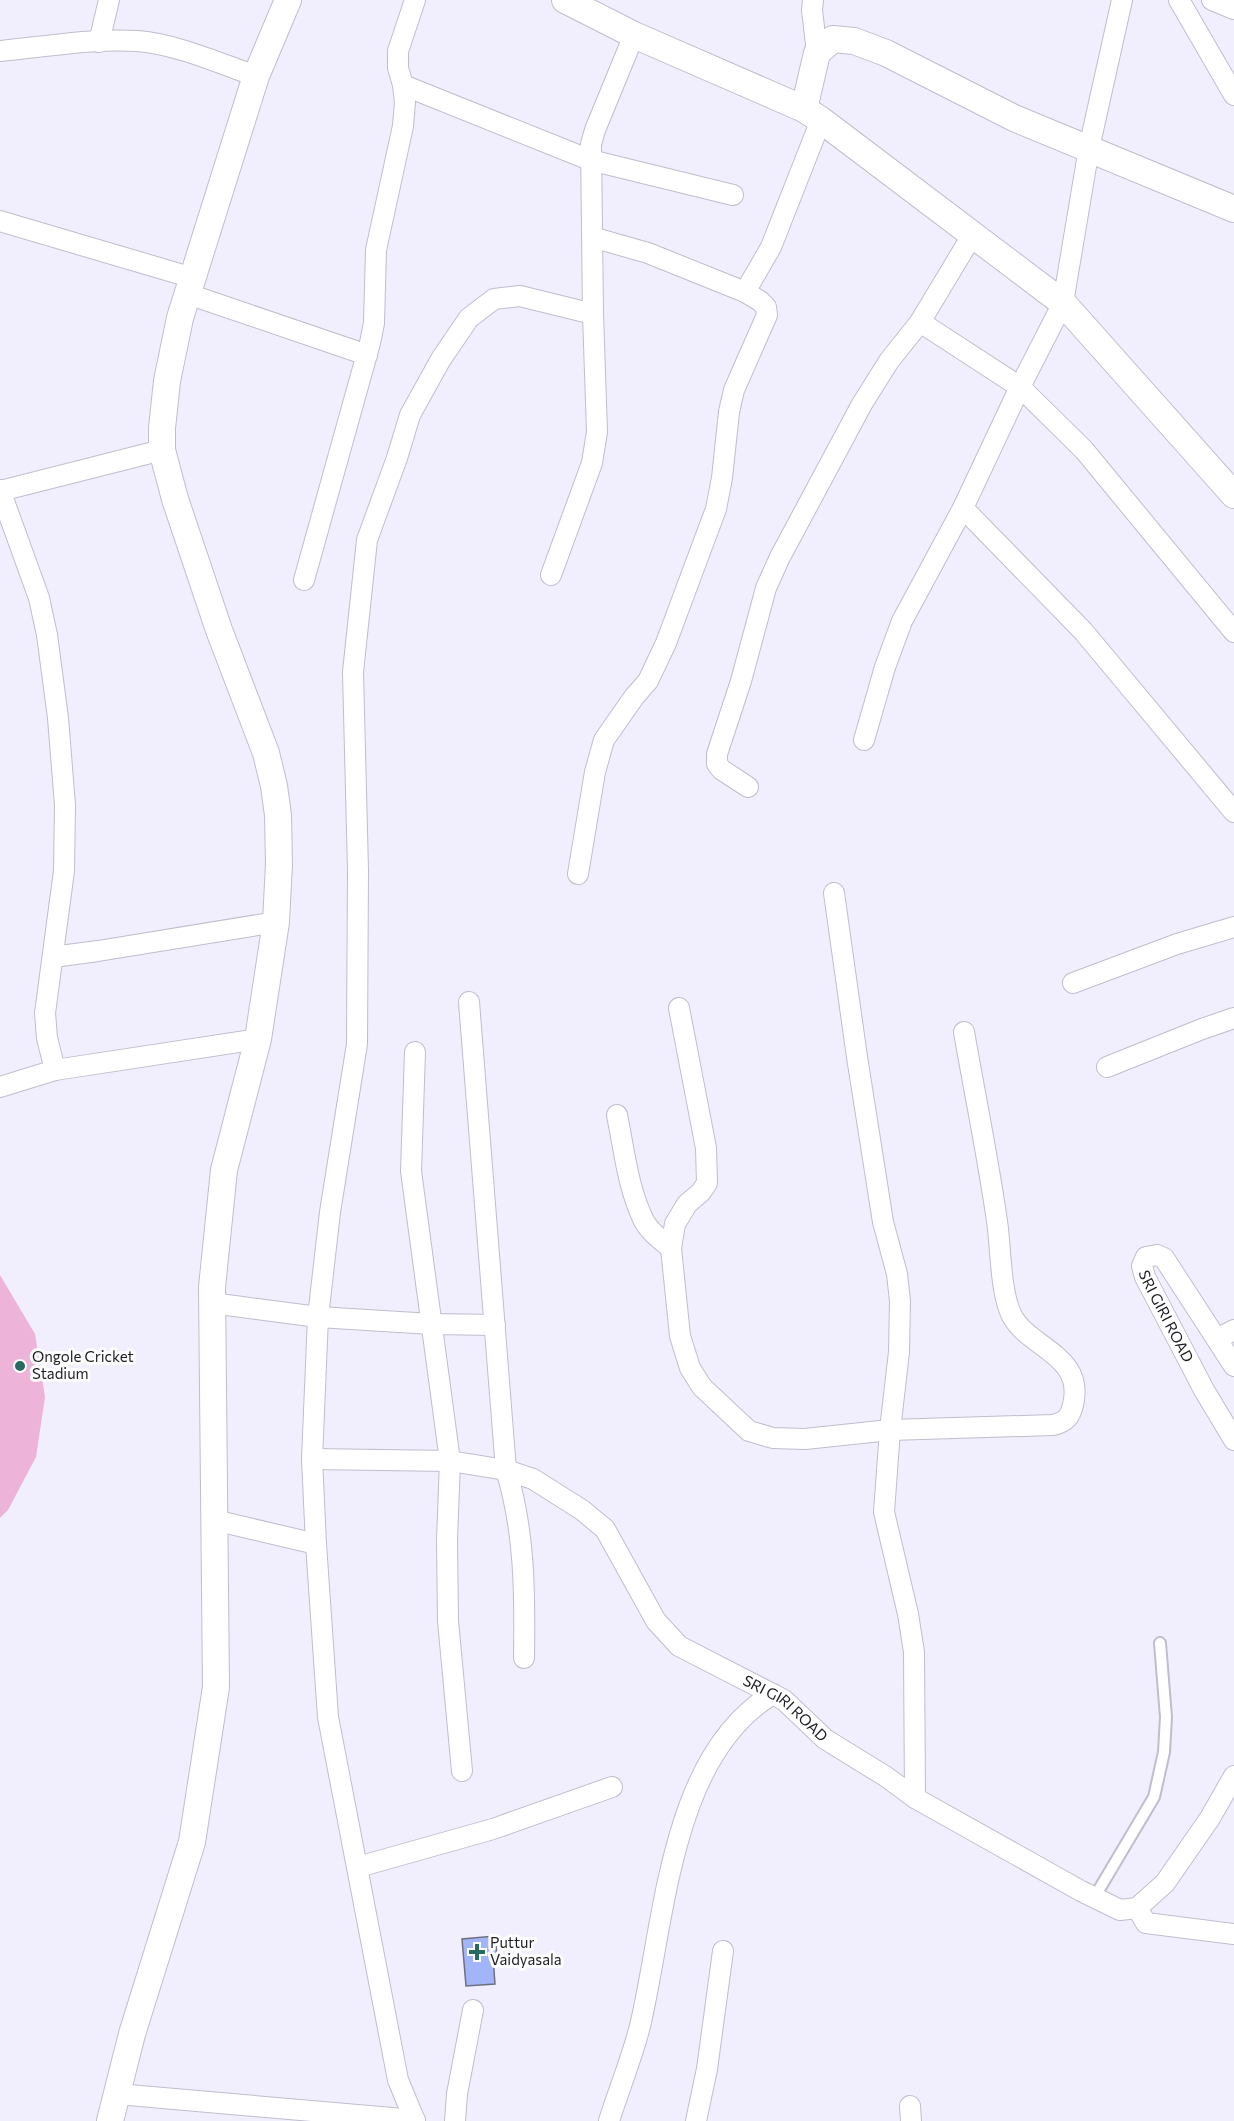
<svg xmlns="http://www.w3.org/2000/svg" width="1234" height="2121" viewBox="0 0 1234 2121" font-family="Commissioner,sans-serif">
<rect width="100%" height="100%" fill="#f1eefd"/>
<polygon fill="#eeb3d8" points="0,1275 35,1334 45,1397 36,1457 8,1510 0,1518"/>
<polygon fill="#a2b5f9" stroke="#6c7181" stroke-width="1.5" points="495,1936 497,1956 493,1957 495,1984 466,1986 462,1939"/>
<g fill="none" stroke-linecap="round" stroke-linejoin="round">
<g stroke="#c0bdce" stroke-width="14">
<polyline id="service" points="1094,1898 1154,1797 1164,1752 1166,1717 1160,1643"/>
</g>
<g stroke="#c0bdce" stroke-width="22">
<g id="minor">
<polyline points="813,0 812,10 817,53"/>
<polyline points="1179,0 1234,95"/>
<polyline points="1212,0 1234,9"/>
<polyline points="99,42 109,0"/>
<path d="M0,51C43,47 94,38 137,41C173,43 221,64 256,76"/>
<polyline points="403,85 590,160 733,195"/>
<polyline points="0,221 193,278"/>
<polyline points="745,292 771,247 821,120"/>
<polyline points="188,294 367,355"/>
<polyline points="920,322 1020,387 1084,450 1234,632"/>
<polyline points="0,490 39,598 47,635 58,718 65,805 64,871 45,1013 47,1038 55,1070"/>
<polyline points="0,491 162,450"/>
<polyline points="963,508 1083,631 1234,812"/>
<polyline points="551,575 592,463 597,432 593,314 591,144 595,130 634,35"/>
<polyline points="304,580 370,343 374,323 376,250 403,126 405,102 403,85 398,68 398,51 415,0"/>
<polyline points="864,740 885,667 902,621 963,508 1020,387 1063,303 1089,148 1122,0"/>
<polyline points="748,787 722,770 717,764 717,754 741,681 766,588 780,557 862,404 889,361 920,322 973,234"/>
<polyline points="578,874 595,772 604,740 634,697 648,681 666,643 716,509 722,478 729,412 734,390 767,315 766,307 760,301 745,292 648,253 592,237"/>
<polyline points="834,893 857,1057 883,1222 897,1274 900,1301 899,1352 890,1430 884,1512 908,1614 914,1652 915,1798"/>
<polyline points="53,957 98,951 276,922"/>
<polyline points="1073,983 1177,944 1234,927"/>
<path d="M469,1002L506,1470C525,1531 525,1595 524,1658"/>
<path d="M679,1008L706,1148L707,1183L701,1192L687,1204L675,1224L671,1248L680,1336L690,1368L702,1387L749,1431L773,1438L805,1439L890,1430L1053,1425C1066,1422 1070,1417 1073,1405C1085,1355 1030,1349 1012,1316C1000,1292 1001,1248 997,1221C988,1158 975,1095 964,1032"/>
<polyline points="415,1052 411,1171 450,1461 447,1539 448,1621 462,1771"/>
<polyline points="1107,1067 1202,1029 1234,1018"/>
<polyline points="0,1087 55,1070 258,1039"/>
<path d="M617,1115C624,1149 628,1189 644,1221C650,1232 661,1240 671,1248"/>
<polyline points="212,1303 318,1317 432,1324 495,1325"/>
<polyline points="1217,1339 1234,1330"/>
<path id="s1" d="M1234,1366L1164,1258L1157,1255L1146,1257L1142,1266L1145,1277L1204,1390L1234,1440"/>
<path id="s2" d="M312,1459L450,1461L506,1470L533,1479L582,1510L605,1529L656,1621L679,1646L784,1700L825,1739L885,1776L915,1798L1081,1891L1120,1910L1137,1908L1165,1883L1210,1818L1234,1776"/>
<polyline points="214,1520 316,1544"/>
<polyline points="358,1867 493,1829 612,1787"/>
<polyline points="1137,1908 1146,1923 1234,1934"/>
<polyline points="117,2094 415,2120"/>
<polyline points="910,2106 911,2121"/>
<polyline points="415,2121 398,2080 328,1717 316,1544 312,1459 318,1317 330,1212 357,1044 358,870 353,672 367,540 397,458 410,415 441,359 469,318 494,299 520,296 593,314"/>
<polyline points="455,2121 457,2094 473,2010"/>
<path d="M609,2121C619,2089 632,2058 640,2026C665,1921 670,1755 773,1694"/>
<polyline points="696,2121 707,2069 723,1951"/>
</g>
</g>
<g stroke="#c0bdce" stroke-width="28">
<g id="tertiary">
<polyline points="565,0 634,35 804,109 821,120 1063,303 1234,495"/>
<polyline points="804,109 817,53 833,39 854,41 886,53 1014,118 1234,209"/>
<polyline points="110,2121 132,2034 192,1842 216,1687 212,1287 224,1170 258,1039 276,922 279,864 278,815 274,786 266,753 219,630 175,499 162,450 162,428 167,381 180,318 256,76 288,0"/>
</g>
</g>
<use href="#service" stroke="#fff" stroke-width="10"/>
<use href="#minor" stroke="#fff" stroke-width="20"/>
<use href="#tertiary" stroke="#fff" stroke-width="26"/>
</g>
<g fill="#256b60" stroke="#fdfdfd" stroke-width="2">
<circle cx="20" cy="1366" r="6"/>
<path d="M474 1943h6v6h6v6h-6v6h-6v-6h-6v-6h6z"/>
</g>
<g text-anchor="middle" stroke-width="6" stroke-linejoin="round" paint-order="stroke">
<g font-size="15" fill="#1d1c22" stroke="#fdfdfd">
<text dy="5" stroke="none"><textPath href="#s1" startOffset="213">SRI GIRI ROAD</textPath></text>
<text dy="5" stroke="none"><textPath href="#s2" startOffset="574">SRI GIRI ROAD</textPath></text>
</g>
<g font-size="15" fill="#1d1c22" stroke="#fdfdfd" text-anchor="start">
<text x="32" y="1362">Ongole Cricket<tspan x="32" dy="17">Stadium</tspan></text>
<text x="490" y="1948">Puttur<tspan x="490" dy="17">Vaidyasala</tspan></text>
</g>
</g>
</svg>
